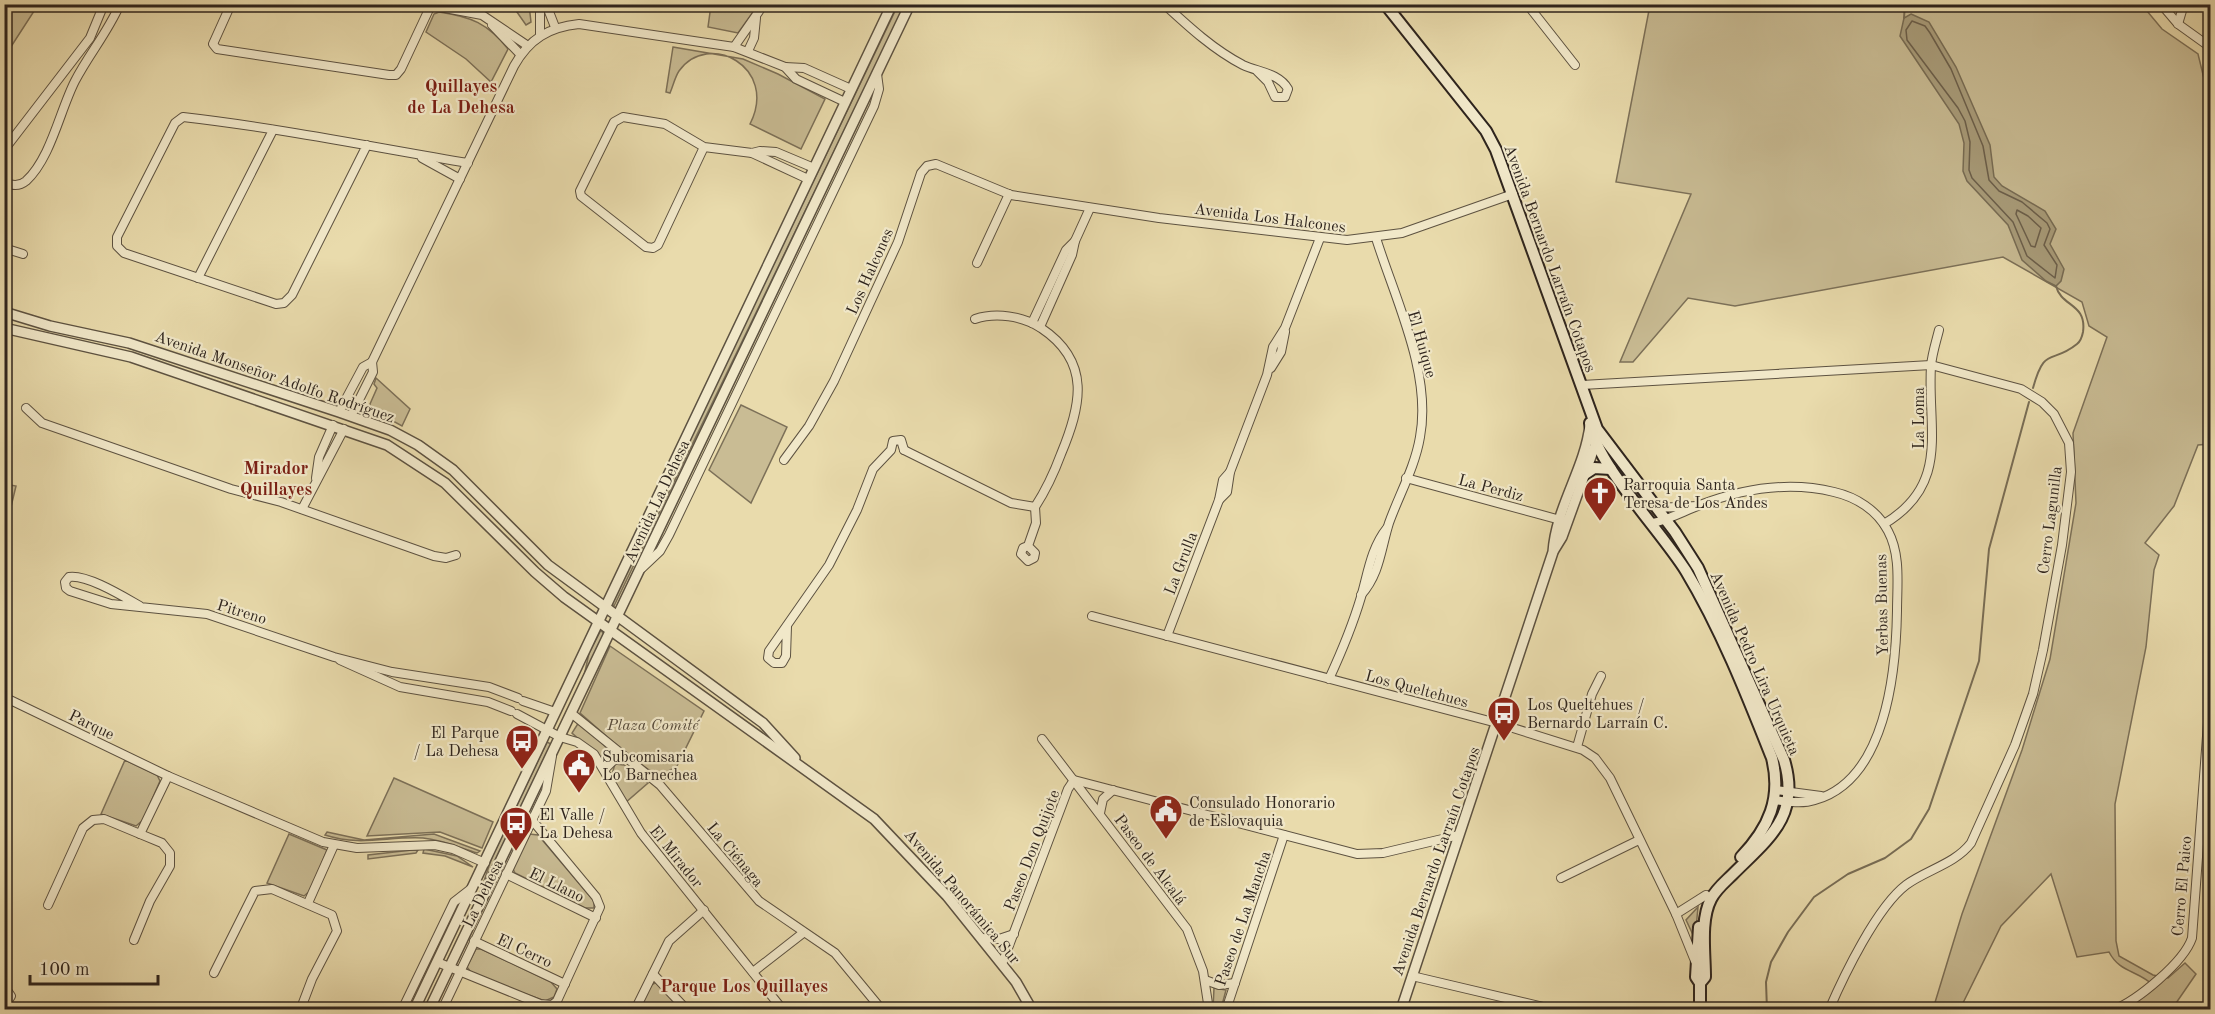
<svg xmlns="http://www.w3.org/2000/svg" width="2215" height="1014" viewBox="0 0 2215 1014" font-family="'Old Standard TT',serif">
<rect width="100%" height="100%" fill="#e9dbac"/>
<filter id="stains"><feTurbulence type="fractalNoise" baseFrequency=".00333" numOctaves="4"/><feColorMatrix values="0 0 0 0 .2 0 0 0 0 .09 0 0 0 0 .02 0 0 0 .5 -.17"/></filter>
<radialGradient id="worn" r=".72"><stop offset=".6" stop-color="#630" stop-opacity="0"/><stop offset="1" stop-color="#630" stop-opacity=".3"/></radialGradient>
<g fill="#c9bc94" stroke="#7c7058" stroke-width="1.5">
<polygon points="5,4 38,5 5,56 4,5"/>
<polygon points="512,5 529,5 531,22 526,25"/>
<polygon points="711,5 711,4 758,5 738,33 708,27"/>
<polygon points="898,5 905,5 614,606 612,604 613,598"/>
<path d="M1650,5H2142L2162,29L2198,54L2207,91L2210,94V444L2198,445L2174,506L2145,543L2159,555L2154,570L2146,647L2115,804L2116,941L2119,956L2153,975L2168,978L2185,963L2196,974L2172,1009H2123L2153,985C2137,970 2120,973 2109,952L2077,957L2051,874L2001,926L1960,1009H1933L1962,914L2022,750L2050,659L2076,503L2073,433L2107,337L2089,326L2082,302L2003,257L1735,306L1688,298L1633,362H1620L1691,194L1616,182Z"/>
<path d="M439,12C472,17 487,23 508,49L491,82L466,59L426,32L434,14Z"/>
<path d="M673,47L743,59L778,74L825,99L801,149L750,124C779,67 708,30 679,71C675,77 673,86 670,93L666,92Z"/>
<polygon points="376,378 410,409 402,426 371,409 370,404 377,388 374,384"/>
<polygon points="741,405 787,427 751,503 709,470"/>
<polygon points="1603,451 1686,554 1734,652 1782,769 1782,805 1772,831 1768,829 1779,781 1711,613 1647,512"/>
<polygon points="5,484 16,486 9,515 5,513"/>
<polygon points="601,630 605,636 583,681 589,653"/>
<polygon points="610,646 704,711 677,766 659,777 628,755 580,713"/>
<polygon points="579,722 609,750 600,758 572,733"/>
<polygon points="547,742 551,744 480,893 492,857"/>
<polygon points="125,760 157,775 160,781 143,820 136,826 101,814"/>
<polygon points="615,764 624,765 648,783 625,803 612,774"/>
<polygon points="394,778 493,822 482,848 440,832 367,836"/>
<path d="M327,832L364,840L434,834L480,851L477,853C458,847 443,840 423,838C387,836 362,847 325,835Z"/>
<polygon points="289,834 327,850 311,890 304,896 267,883"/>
<polygon points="529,834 538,835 594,901 594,908 585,908 515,873 513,869"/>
<polygon points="424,849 457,856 473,867 445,856 423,853"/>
<polygon points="412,850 418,850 416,853 368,859 368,855"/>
<polygon points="1698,907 1695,939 1686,920"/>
<polygon points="476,949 481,949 551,982 557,989 554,997 545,1001 473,975 467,967"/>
<polygon points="655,983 658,983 682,1010 639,1010 651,985"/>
<polygon points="1214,988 1226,990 1221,1009 1213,1009"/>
</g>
<polygon fill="#a99d7b" stroke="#786d55" stroke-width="1.5" points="1911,14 1929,22 1956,67 1990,145 1994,177 2002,186 2045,211 2056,229 2050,244 2064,269 2061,281 2056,286 2046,281 2022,260 2008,225 1967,181 1963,171 1964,143 1959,124 1900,36 1904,18"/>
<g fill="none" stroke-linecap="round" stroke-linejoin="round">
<g stroke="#6c604c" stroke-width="1.5">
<polygon points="1912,21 1925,26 1930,33 1951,69 1983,146 1989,180 1999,191 2022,202 2047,223 2050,229 2044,245 2057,265 2055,278 2027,256 2013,222 1972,178 1969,170 1970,142 1965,121 1958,108 1907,40 1906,30"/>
<polygon points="2017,210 2028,216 2041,228 2035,247 2031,246 2016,214"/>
</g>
<g stroke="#786d55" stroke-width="2">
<polyline points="1904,18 1905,4"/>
<path d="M2033,388C2045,345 2051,365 2077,344C2081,341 2082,337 2083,332C2087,303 2061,307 2056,286"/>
<polyline points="1767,1010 1766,982 1771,962 1788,932 1814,897 1848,874 1885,858 1911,839 1929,809 1979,661 1989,549 2029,402"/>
</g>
<g stroke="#5d5241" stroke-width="10">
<g id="minor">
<polyline points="231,4 213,44 217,49 389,75 396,75 401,69 431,5"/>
<polyline points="546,4 555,27"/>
<path d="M1164,4C1189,27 1214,50 1243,65C1258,72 1279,73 1288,89L1285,97H1275L1268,82L1257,71"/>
<polyline points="1527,4 1575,65"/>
<polyline points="2161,4 2178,24 2210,47"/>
<polyline points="429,5 482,15 528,46"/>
<polyline points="2163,7 2175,4"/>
<polyline points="2178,24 2184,4"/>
<polyline points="492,25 520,54"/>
<polyline points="540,34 540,4"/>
<polyline points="734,47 764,4"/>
<polyline points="748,51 754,38 756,18"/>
<polyline points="785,67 804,68 851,89"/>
<path d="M367,145L292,295L284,303L276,304L124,253L117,246V237L175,123L183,117C279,128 373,147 468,163"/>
<polyline points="704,147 658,245 653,248 646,247 581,196 580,191 614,122 623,117 665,124 704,147 752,153 760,151 776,152 814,168"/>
<polyline points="4,150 90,38 104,4"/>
<polyline points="752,153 808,179"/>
<polyline points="422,158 460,179"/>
<path d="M4,182C12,186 20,186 26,181C51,158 60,110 75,81C89,54 108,32 120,4"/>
<polyline points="4,248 23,254"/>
<polyline points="977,263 1009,194"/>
<polyline points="198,278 273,130"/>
<path d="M975,319C996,312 1022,316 1041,328C1092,362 1081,406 1061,454C1054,473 1046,490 1035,507L1036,523L1028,546L1023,548L1021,554L1028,561L1034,558L1035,553L1028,546"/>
<polyline points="1032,323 1066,250 1075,241 1090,208"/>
<polyline points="1040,327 1072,255 1075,241"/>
<polyline points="1271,368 1281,352 1285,332"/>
<path d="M1582,385L1931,365L2021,389L2042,402L2054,414L2069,443L2071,472L2062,545L2043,650L2033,694L2015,745L1971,843C1955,864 1926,870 1906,885C1877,907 1844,975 1829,1010"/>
<polyline points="26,408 42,423 231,489 281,502 434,556 446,558 456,555"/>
<polyline points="339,412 363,367 372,362"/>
<path d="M351,416L373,372L372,362L514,66C529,39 549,27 579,24L734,47L785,67L796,79L845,102"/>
<polyline points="904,450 1011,503 1035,507"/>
<polyline points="784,460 809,426 834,381 898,242 921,173 927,166 936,164 1011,195 1159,218 1347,240 1402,233 1513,194"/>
<polyline points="316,478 319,457 333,425"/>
<polyline points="1406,478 1564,521"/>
<polyline points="1219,500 1227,492 1230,472 1267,375 1273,347 1285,328 1320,238"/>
<polyline points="1657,508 1697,506"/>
<polyline points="302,509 344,429"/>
<path d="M1653,523C1670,519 1684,511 1700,505C1742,489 1789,481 1834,492C1856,497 1877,510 1888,531C1901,555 1897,585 1897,611C1896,672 1886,780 1815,800C1803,804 1788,802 1775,800"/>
<path d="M1884,524C1951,484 1927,429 1931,366C1932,354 1936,342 1939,330"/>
<polyline points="642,568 660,551 669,535 874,106 879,89 877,74"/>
<path d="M1361,595C1380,574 1381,548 1389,523C1399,495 1415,467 1420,437C1432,373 1395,299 1376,238"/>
<path d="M140,606C124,597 87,574 69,577L65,582L66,588L70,591L111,604L207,614L334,657L392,672L489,687L518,698"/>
<polyline points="1092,616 1497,723 1583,750 1595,758 1610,778 1676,914 1695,961"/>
<polyline points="787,626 786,656 782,663 774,663 768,658 769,651 829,565 857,510 873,469 891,450 893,441 901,440 904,450"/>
<polyline points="1167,636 1219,500 1223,480 1230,472"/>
<polyline points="340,660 400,687 488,702 511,711"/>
<path d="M1329,679C1341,653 1353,624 1361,597C1368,573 1371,548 1387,528"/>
<polyline points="4,697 168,776 323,842 357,848 435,845 453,849 485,863"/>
<polyline points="523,701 555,712"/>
<polyline points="571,713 660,785 759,901 835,953 882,1010"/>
<polyline points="517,714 560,737 577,742 594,754 641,833 783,1010"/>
<polyline points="1042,739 1187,929 1203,971 1209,1010"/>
<polyline points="1577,747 1592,694 1601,676"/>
<polyline points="605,769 620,754"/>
<polyline points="1776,790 1821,796"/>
<polyline points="1100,813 1103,799 1113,790"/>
<polyline points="140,834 168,776"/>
<polyline points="506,874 596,918"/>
<polyline points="1561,878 1639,840"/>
<polyline points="308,903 334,845"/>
<polyline points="48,905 83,828 93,820 104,819 140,834 162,843 170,853 170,866 150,901 134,940"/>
<polyline points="1676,914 1706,895"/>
<polyline points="981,938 999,939 1014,934"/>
<polyline points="474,941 565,984"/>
<polyline points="437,962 540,1004 552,1005 557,1001 600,907 596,897 532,820"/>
<polyline points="1002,964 1068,789 1074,780 1357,854 1383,853 1459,835"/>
<polyline points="753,972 803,933"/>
<polyline points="214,973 255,891 272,889 332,915 337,931 312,979 301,1008"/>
<polyline points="653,974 687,1010"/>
<polyline points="1412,976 1556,1010"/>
<polyline points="1205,980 1219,985 1235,983"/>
<polyline points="4,986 11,996 4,1007"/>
<polyline points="402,1010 454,902 472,888"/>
<polyline points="442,1010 546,791 552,756"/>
<polyline points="635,1010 669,941 704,910"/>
<polyline points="1226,1010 1284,835"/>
<path d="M2113,1010C2137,1001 2184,962 2192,938L2210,696"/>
</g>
</g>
<g stroke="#5d5241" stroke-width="12">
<g id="tertiary">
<polyline points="4,312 50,326 129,343 339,412 390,430 418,445 453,470 548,565 763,723 795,758"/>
<polyline points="4,328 131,357 387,445 445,483 535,572 564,597 874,819 947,896 1016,982 1032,1010"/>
<polyline points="1554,550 1562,537 1597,440"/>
<polyline points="414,1010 892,4"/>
<polyline points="429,1010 910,4"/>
<path d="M1401,1010L1553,552C1556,507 1585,469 1590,425"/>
</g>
</g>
<g stroke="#2e241d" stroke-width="14">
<g id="secondary">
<path d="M1385,4L1486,131L1496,150L1597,429L1675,532L1698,568L1784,760C1801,816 1768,839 1733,874C1725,882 1716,889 1711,899C1700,920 1705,953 1705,977L1700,983"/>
<path d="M1590,423C1596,464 1661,531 1686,571C1721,629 1747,695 1772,758C1782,798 1769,828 1741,857"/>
<polyline points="1585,474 1594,468 1611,469"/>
<polyline points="1699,927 1696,977 1700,983 1700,1010"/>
</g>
</g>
<use href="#minor" stroke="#f1e8c9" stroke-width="8"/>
<use href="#tertiary" stroke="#f1e8c9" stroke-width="9"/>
<use href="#secondary" stroke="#f1e8c9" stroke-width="10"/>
</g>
<defs>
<g id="church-pin" transform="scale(1.725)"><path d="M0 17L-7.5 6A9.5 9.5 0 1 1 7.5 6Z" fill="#8f2418" stroke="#f1e8c9"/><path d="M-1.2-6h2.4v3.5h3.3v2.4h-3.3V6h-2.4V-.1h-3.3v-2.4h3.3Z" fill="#fff"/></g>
<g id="bus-pin" transform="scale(1.725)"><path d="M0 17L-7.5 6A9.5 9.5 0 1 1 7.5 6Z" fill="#8f2418" stroke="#f1e8c9"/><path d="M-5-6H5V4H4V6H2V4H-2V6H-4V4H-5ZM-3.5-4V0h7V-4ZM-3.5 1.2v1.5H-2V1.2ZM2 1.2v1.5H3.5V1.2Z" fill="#fff"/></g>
<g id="civic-pin" transform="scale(1.725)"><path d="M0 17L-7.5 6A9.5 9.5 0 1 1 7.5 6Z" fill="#8f2418" stroke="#f1e8c9"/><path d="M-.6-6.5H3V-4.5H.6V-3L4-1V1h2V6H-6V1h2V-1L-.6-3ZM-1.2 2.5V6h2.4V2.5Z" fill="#fff"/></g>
</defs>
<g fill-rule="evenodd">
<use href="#church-pin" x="1600" y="493"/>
<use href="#bus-pin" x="1504" y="713"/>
<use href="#bus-pin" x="522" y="741"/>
<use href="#civic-pin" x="579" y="765"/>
<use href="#civic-pin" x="1166" y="811"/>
<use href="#bus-pin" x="516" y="823"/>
</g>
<g text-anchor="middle" stroke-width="4.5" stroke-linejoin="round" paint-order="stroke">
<g font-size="16" fill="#2e241d" stroke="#f1e8c9">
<text transform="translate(1270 217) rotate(7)" y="6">Avenida Los Halcones</text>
<text transform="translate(1551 258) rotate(70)" y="6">Avenida Bernardo Larraín Cotapos</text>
<text transform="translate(869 271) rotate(-66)" y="6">Los Halcones</text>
<text transform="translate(1423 344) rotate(74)" y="6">El Huique</text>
<text transform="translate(275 376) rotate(19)" y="6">Avenida Monseñor Adolfo Rodríguez</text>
<text transform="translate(1918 418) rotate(-90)" y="6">La Loma</text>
<text transform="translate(1491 487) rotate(15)" y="6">La Perdiz</text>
<text transform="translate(656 501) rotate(-65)" y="6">Avenida La Dehesa</text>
<text transform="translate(2049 520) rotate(-83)" y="6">Cerro Lagunilla</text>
<text transform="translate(1180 563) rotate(-69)" y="6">La Grulla</text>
<text transform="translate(1881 605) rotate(-91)" y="6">Yerbas Buenas</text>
<text transform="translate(242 611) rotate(17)" y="6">Pitreno</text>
<text transform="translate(1756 663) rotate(66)" y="6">Avenida Pedro Lira Urquieta</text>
<text transform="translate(1417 688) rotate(15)" y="6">Los Queltehues</text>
<text transform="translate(92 724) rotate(26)" y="6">Parque</text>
<text transform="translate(1031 850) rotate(-69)" y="6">Paseo Don Quijote</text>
<text transform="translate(736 854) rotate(50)" y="6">La Ciénaga</text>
<text transform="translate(677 856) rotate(51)" y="6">El Mirador</text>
<text transform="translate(1151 859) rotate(53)" y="6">Paseo de Alcalá</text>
<text transform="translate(1435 861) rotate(-71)" y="6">Avenida Bernardo Larraín Cotapos</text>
<text transform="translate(557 884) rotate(26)" y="6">El Llano</text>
<text transform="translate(2181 886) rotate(-85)" y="6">Cerro El Paico</text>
<text transform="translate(482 893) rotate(-64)" y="6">La Dehesa</text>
<text transform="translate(963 896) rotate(50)" y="6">Avenida Panorámica Sur</text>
<text transform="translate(1242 918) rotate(-71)" y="6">Paseo de La Mancha</text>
<text transform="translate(525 950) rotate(25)" y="6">El Cerro</text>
</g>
<g font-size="16" fill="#2e241d" stroke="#f1e8c9" text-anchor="start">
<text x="1623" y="490">Parroquia Santa<tspan x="1623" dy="18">Teresa de Los Andes</tspan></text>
<text x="1527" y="710">Los Queltehues /<tspan x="1527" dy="18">Bernardo Larraín C.</tspan></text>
<text x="499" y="738" text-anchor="end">El Parque<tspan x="499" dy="18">/ La Dehesa</tspan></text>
<text x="602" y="762">Subcomisaria<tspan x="602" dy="18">Lo Barnechea</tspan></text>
<text x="1189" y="808">Consulado Honorario<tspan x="1189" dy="18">de Eslovaquia</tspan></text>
<text x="539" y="820">El Valle /<tspan x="539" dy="18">La Dehesa</tspan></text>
</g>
<g font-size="16" font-style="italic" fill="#554a3b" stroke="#f1e8c9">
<text x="653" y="730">Plaza Comité</text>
</g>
<g font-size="18" font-weight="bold" fill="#7a1f14" stroke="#f1e8c9">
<text x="461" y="92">Quillayes<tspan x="461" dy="21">de La Dehesa</tspan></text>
<text x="276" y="474">Mirador<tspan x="276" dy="21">Quillayes</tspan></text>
<text x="744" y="992">Parque Los Quillayes</text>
</g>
</g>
<rect width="2215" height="1014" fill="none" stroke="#e9dbac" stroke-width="24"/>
<rect x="6" y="6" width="2203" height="1002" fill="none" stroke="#2e241d" stroke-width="3"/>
<rect x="12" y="12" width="2191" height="990" fill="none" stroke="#2e241d" stroke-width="1.5"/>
<path d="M30 975v9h128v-9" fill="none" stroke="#2e241d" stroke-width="3"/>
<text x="39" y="975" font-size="18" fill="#2e241d" stroke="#f1e8c9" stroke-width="4.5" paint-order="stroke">100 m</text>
<rect width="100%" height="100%" filter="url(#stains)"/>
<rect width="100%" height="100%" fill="url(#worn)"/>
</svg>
